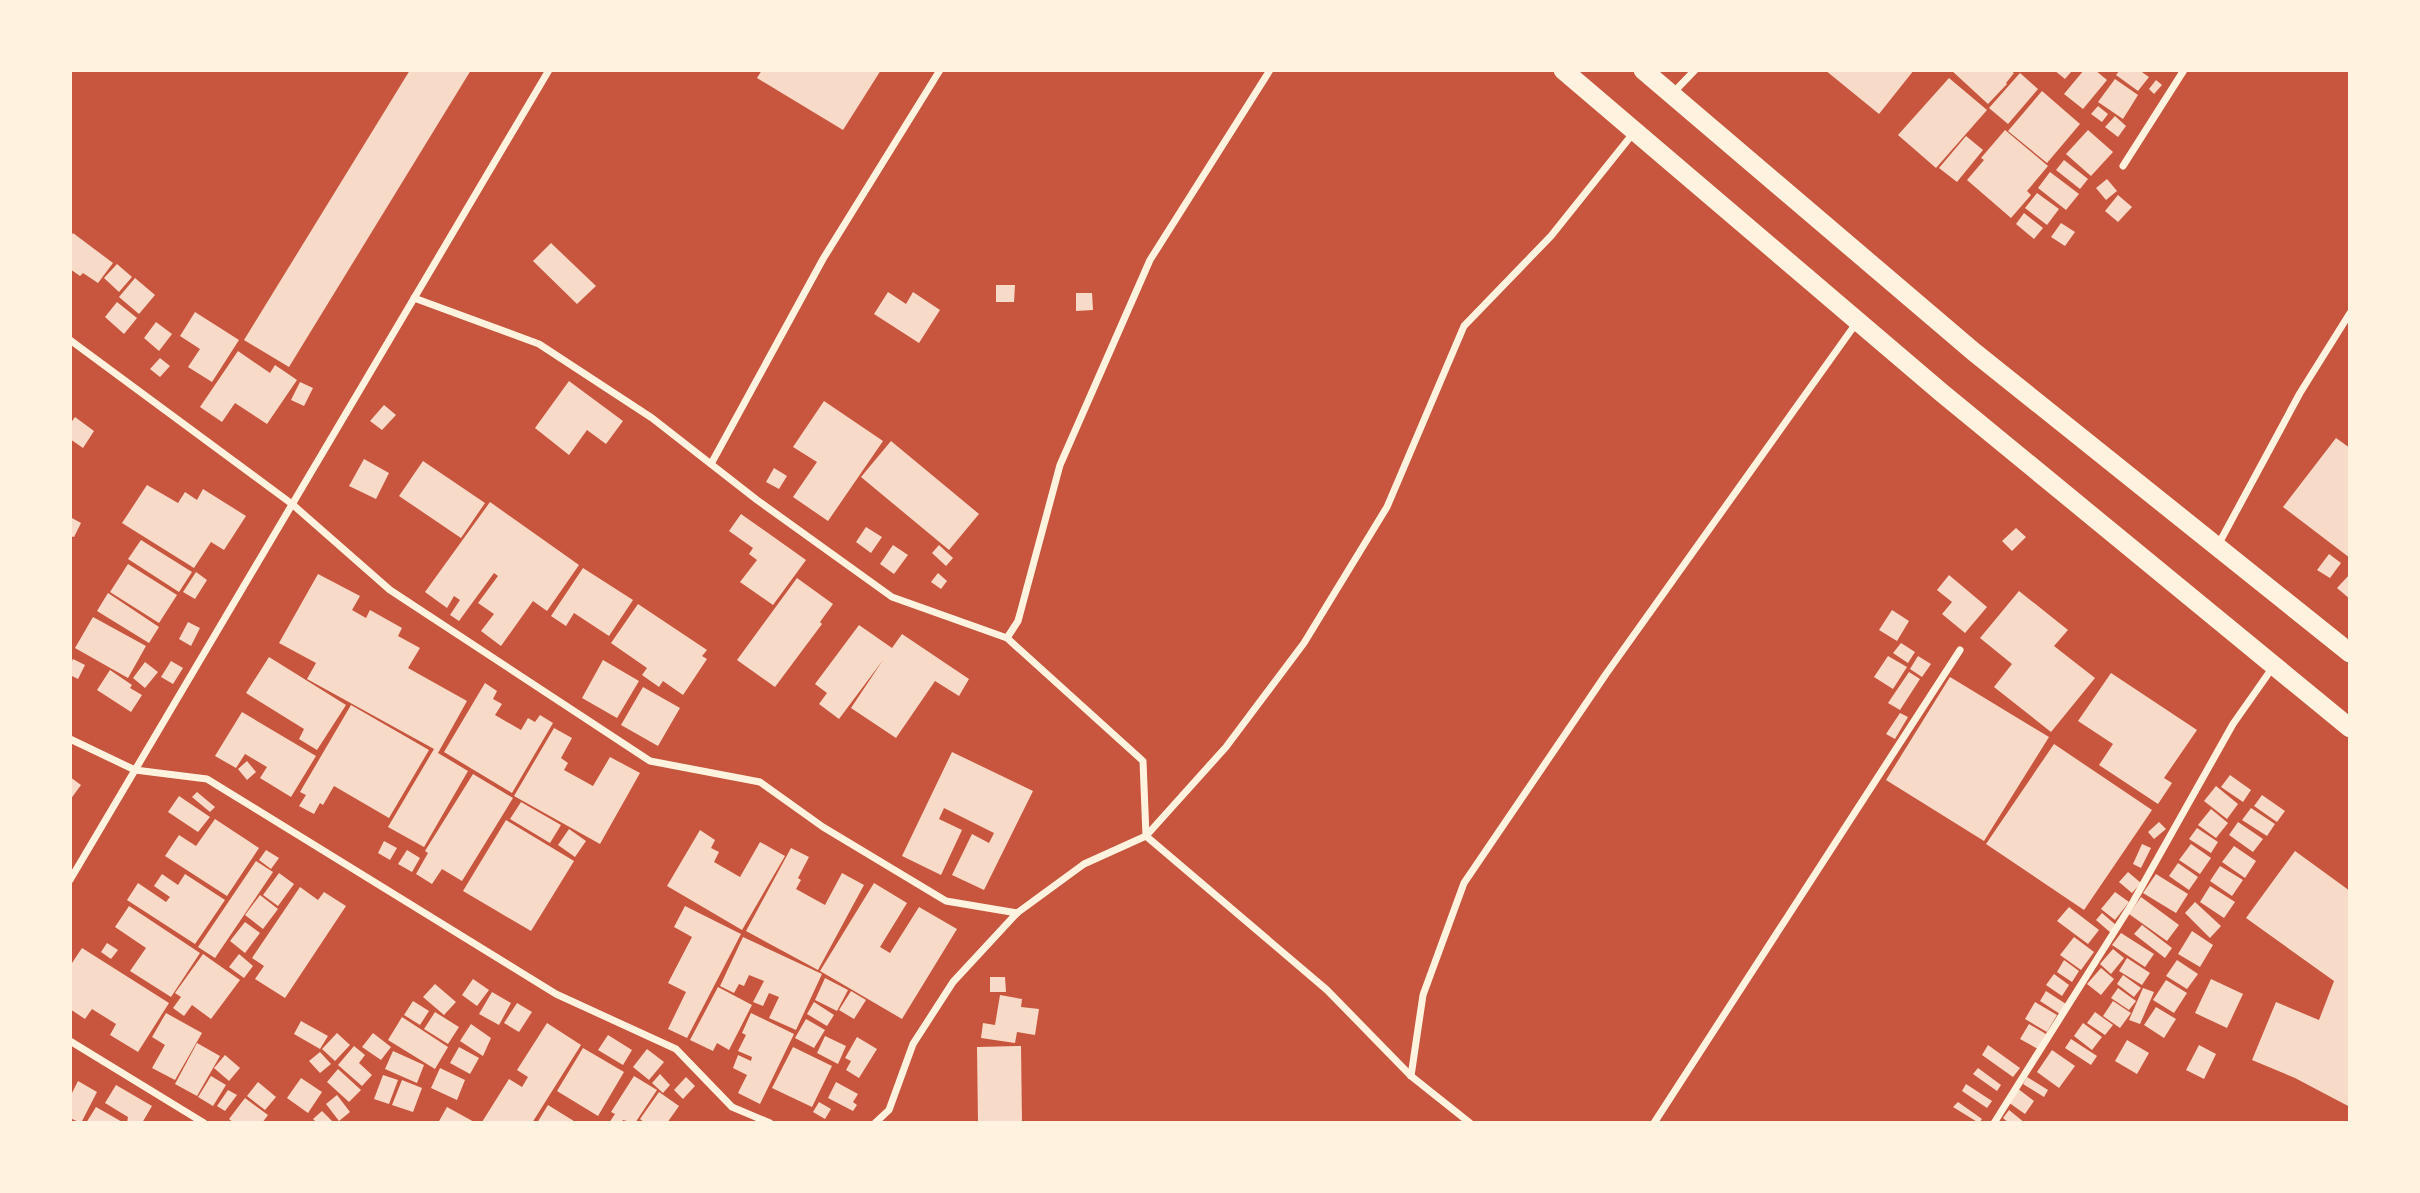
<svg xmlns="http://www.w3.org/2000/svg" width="2420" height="1193" viewBox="0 0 2420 1193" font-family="Cabin,sans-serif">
<rect width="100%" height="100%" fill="#c8553d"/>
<g fill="#f7dbc8">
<polygon points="410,70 471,70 289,367 244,340"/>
<polygon points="762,70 881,70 843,130 757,78"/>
<polygon points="1825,70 1914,70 1879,114"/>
<polygon points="1951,70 2009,70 2014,73 2006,83 2007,84 1988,104"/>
<polygon points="2054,70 2069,70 2071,72 2065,79"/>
<polygon points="2084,70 2095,70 2107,80 2083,109 2064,94"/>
<polygon points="2120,70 2139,70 2149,77 2138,91 2116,75"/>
<polygon points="2020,73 2038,89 2008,124 1989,108"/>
<polygon points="1949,78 1987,110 1936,168 1898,135"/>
<polygon points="2115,79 2138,95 2123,119 2098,102"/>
<polygon points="2156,80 2162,85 2154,94 2149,89"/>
<polygon points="2042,91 2080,124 2047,163 2008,131"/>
<polygon points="2098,106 2108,114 2102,122 2091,114"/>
<polygon points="2115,116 2126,126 2118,137 2105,127"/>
<polygon points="2005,130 2048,166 2027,191 2031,195 2011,218 1967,180 1984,160 1981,158"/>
<polygon points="2088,130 2113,152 2091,176 2066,154"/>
<polygon points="1966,136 1983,150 1957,182 1939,168"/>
<polygon points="2064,160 2088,179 2080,189 2056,170"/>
<polygon points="2050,172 2079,194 2066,210 2038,188"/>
<polygon points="2107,179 2117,191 2106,200 2096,188"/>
<polygon points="2037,193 2059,209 2047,225 2025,208"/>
<polygon points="2118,195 2132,207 2118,222 2105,211"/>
<polygon points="2024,213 2043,228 2034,239 2016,224"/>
<polygon points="2061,223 2075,232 2065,246 2051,237"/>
<polygon points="73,233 113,263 98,283 83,273 80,276 70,269 70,237"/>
<polygon points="551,243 596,286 577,304 533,261"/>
<polygon points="117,264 132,277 119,292 104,278"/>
<polygon points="135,278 155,295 139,314 119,297"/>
<polygon points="996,285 1015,285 1014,302 996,302"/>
<polygon points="888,292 906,304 913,292 940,310 919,343 874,314"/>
<polygon points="1076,293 1092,293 1093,310 1076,311"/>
<polygon points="117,302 137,318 124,334 105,317"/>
<polygon points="195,312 239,340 212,382 188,367 200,349 180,336"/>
<polygon points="156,322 172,334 159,351 144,338"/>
<polygon points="238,351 270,373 275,365 297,380 267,424 235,403 222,422 200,407"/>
<polygon points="160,358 170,366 160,377 150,369"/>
<polygon points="569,381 623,421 606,444 587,430 569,455 535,428"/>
<polygon points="300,382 313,388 304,406 291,400"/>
<polygon points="824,401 883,441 828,521 793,497 817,462 793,447"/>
<polygon points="384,405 396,415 382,430 370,421"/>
<polygon points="75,417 94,431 83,448 70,439 70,424"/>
<polygon points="2336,438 2350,448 2350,558 2283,507"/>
<polygon points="891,441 979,514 949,550 861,477"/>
<polygon points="364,459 389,473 376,499 349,486"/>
<polygon points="423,461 485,503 461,538 399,496"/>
<polygon points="774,468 787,476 779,489 766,482"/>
<polygon points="147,485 178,503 185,492 197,500 203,489 246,516 224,550 211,542 194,568 122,523"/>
<polygon points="490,502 579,565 547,611 533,601 501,646 481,631 494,614 478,603 498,576 494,573 459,621 450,615 460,600 454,596 447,608 425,592"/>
<polygon points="741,514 806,560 773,605 740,582 757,560 749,554 753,548 729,531"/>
<polygon points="70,517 81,523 74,537 70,536"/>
<polygon points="866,527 882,537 871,553 856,542"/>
<polygon points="2016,528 2026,537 2012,551 2002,541"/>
<polygon points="141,540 192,572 179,592 128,559"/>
<polygon points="893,545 908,555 894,574 880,564"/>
<polygon points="939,545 953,558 946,566 932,553"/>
<polygon points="2329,554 2341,563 2330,578 2317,570"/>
<polygon points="128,564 177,595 159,623 110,592"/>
<polygon points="583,568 633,600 609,636 574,613 566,626 551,616"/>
<polygon points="196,572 207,580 195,599 183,592"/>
<polygon points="938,573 947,581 941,589 931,582"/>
<polygon points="318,574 360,596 352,610 366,618 370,610 402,628 398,636 420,648 408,668 467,701 438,753 468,771 424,847 388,827 434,749 307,679 316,663 279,643"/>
<polygon points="2350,574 2350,599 2337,588"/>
<polygon points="1949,575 1987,607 1965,633 1942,614 1952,602 1937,590"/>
<polygon points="797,578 833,604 820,622 822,624 775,687 737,660"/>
<polygon points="2019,591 2068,630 2054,646 2095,678 2051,732 1994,687 2012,664 1980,638"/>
<polygon points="108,593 159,627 149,643 97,611"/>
<polygon points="638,604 707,650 702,656 707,659 683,695 663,681 659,687 642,675 647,668 611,643"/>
<polygon points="1892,610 1909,621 1897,641 1879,630"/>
<polygon points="93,617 146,646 128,678 75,648"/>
<polygon points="188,622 200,628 191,646 179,639"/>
<polygon points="859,625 892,648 902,634 969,679 959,696 935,681 896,738 851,708 883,660 839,719 819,704 827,693 815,684"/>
<polygon points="1901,643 1915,652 1908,663 1893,653"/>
<polygon points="1888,656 1907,667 1893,689 1874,677"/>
<polygon points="1918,656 1931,664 1922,677 1910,669"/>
<polygon points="269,657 346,705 317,750 299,739 304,729 246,693"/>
<polygon points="73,659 85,665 78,679 70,675 70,665"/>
<polygon points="603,660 639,681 617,718 582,698"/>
<polygon points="171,661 183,668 173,684 161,677"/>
<polygon points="145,662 158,672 145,688 133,678"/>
<polygon points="110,670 132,685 130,688 142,695 131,712 97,690"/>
<polygon points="1909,672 1920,679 1900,710 1888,703"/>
<polygon points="2111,673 2197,730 2164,778 2172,783 2158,804 2099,765 2113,744 2078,721"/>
<polygon points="1950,677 2049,737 1984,841 1886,780"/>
<polygon points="485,683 497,691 493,699 502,704 495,715 521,730 528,718 535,722 540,715 553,723 512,793 444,752"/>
<polygon points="643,687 680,708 658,746 621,725"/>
<polygon points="351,705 429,750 389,818 334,786 323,805 320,803 314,814 299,806 306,795 300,792"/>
<polygon points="242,712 316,756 291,797 260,778 267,767 245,754 236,768 215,756"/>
<polygon points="1900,713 1908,717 1895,739 1886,734"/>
<polygon points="554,728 572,738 561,758 568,763 564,770 593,786 610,757 640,773 600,844 514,796"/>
<polygon points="2054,744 2152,810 2084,910 1986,844"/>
<polygon points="952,752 1033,791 984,890 952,875 972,834 989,843 994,833 944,808 939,819 962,830 941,875 902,856"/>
<polygon points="247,761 256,772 247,780 238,769"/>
<polygon points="473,774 513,798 462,881 442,869 432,884 416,874 428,853 425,851"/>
<polygon points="2230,775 2251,790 2243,802 2221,787"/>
<polygon points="70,777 81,785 70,800"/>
<polygon points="2216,786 2238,804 2227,819 2204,801"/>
<polygon points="197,792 215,807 210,812 192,797"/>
<polygon points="2262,795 2285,811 2277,822 2254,806"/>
<polygon points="179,796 210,817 198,832 168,812"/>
<polygon points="521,802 561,825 550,843 510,819"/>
<polygon points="2251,808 2275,824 2267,836 2242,820"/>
<polygon points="2211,809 2228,823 2216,838 2198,825"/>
<polygon points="215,819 259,848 227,896 165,856 179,835 196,846"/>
<polygon points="506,820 574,861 531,931 463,891"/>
<polygon points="2159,822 2166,829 2154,839 2148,832"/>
<polygon points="2238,822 2263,839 2253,852 2229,835"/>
<polygon points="2197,828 2218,842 2211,853 2189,839"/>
<polygon points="569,829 586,841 575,857 558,845"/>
<polygon points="700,830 715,840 711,848 719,852 714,862 740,877 760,842 785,856 742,930 667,886"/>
<polygon points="384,841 397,848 390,860 378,853"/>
<polygon points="2142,844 2151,848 2141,868 2133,864"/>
<polygon points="2191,844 2211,858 2200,874 2179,860"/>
<polygon points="2234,846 2256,861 2245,878 2222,862"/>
<polygon points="791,848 809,857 798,878 801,880 796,889 825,905 842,873 864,885 818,970 746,931"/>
<polygon points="266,850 279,858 271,869 259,860"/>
<polygon points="407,850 420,858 412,872 398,864"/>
<polygon points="2295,851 2350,891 2350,1107 2295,1078 2252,1060 2276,1002 2319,1020 2334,981 2246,918"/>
<polygon points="256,861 273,872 215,958 198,947"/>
<polygon points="2178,863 2198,877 2189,890 2169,876"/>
<polygon points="2220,866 2243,880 2232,896 2210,881"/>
<polygon points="2128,872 2141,883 2132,893 2119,882"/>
<polygon points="279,873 294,884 278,906 263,895"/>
<polygon points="162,874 178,885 185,874 225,900 195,944 127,900 138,883 166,902 170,897 154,886"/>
<polygon points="2156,874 2188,894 2176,913 2143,893"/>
<polygon points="874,883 907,903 880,947 890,953 919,907 957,929 902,1019 820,971"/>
<polygon points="2210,886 2235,902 2224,918 2200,902"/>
<polygon points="300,887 318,900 324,892 346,906 285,998 255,979 264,966 252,958"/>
<polygon points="2115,892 2129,902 2115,920 2101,909"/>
<polygon points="260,895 278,909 263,929 245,915"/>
<polygon points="2141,897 2179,925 2167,941 2129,914"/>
<polygon points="2195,902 2221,926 2210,938 2185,913"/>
<polygon points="129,906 200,953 171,997 130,971 146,948 115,927"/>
<polygon points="685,906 741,934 687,1038 668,1029 686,992 668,983 692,937 674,927"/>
<polygon points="2069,907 2099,930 2088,944 2057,921"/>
<polygon points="2102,913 2117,926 2111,933 2096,920"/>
<polygon points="245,922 260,933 245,953 230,941"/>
<polygon points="2142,925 2172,948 2165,958 2134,934"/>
<polygon points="2192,931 2213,945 2200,967 2178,954"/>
<polygon points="2121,933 2154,954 2145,967 2112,945"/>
<polygon points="743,937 822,974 796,1030 769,1018 779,997 769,993 763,1006 753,1002 764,981 749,975 744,986 739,984 734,993 720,986"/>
<polygon points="2074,937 2094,952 2081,970 2060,955"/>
<polygon points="107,943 118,950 111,959 101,952"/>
<polygon points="82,948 169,1003 138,1052 110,1035 116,1024 92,1009 85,1019 70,1009 70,966"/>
<polygon points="2113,949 2124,958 2111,974 2100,964"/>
<polygon points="203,954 240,980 211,1019 192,1005 184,1016 173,1008 181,997 175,993"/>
<polygon points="239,954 253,966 244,978 229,967"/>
<polygon points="2127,958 2150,973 2142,985 2119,971"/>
<polygon points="2064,960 2079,971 2072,982 2057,972"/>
<polygon points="2177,960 2198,974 2187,989 2166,976"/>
<polygon points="2101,968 2114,979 2101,995 2087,984"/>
<polygon points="2054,974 2069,985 2062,996 2046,985"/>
<polygon points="2123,975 2141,988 2134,997 2117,984"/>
<polygon points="990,977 1005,977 1006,992 990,992"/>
<polygon points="825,978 848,990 837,1011 815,1000"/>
<polygon points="473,979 489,990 477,1006 462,995"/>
<polygon points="2211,979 2243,994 2227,1028 2195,1013"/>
<polygon points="2166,980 2187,993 2174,1013 2153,1000"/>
<polygon points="435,984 456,1002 444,1015 423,997"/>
<polygon points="718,987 752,1005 729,1050 717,1043 713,1051 690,1040"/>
<polygon points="2118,988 2136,1001 2129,1010 2111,998"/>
<polygon points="2143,988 2154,992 2140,1024 2129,1020"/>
<polygon points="851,991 866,1000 854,1019 839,1010"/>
<polygon points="2046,991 2066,1004 2060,1014 2040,1001"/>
<polygon points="492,992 511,1003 499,1025 479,1014"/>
<polygon points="1000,995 1022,999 1021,1007 1039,1009 1035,1035 1017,1032 1015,1043 981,1038 983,1023 995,1025"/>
<polygon points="413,1001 429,1011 420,1025 404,1015"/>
<polygon points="2113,1001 2131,1013 2120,1028 2103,1016"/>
<polygon points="814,1002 834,1015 827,1026 807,1014"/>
<polygon points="2035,1002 2057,1015 2047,1032 2025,1019"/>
<polygon points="517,1003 532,1012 519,1032 504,1023"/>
<polygon points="2156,1007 2176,1019 2164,1038 2144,1025"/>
<polygon points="435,1012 459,1027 448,1044 424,1029"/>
<polygon points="2095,1012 2113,1025 2105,1035 2087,1023"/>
<polygon points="166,1013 202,1033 175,1080 152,1068 165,1045 152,1037"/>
<polygon points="751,1013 794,1034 760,1104 738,1093 747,1075 733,1068 738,1055 751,1061 752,1057 738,1051 746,1035 742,1033"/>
<polygon points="402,1017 448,1047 435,1069 388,1040"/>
<polygon points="806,1019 825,1030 814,1048 795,1038"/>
<polygon points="301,1021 328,1036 320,1049 294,1034"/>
<polygon points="547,1023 581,1045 532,1123 482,1122 509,1079 522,1087 528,1077 517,1070"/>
<polygon points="2083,1023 2102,1037 2092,1050 2074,1036"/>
<polygon points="471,1024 491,1038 483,1056 460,1041"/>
<polygon points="2029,1024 2046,1034 2038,1049 2020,1039"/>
<polygon points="337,1033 350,1045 335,1061 322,1049"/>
<polygon points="373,1033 391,1047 381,1060 362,1047"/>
<polygon points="608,1035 632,1050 623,1065 598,1050"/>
<polygon points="825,1036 846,1046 838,1064 817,1053"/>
<polygon points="857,1037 877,1049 859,1078 846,1070 851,1061 845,1058"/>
<polygon points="2071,1039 2097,1056 2091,1065 2065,1048"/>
<polygon points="2127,1040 2149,1053 2137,1074 2115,1061"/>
<polygon points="197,1043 220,1056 197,1096 175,1084"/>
<polygon points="1988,1045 2020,1068 2013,1077 1982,1055"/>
<polygon points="2199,1045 2216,1054 2204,1079 2186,1070"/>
<polygon points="354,1046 365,1055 359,1063 372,1075 362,1086 338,1065"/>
<polygon points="1021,1046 1022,1123 978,1123 977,1047"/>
<polygon points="459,1047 479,1058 470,1074 450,1063"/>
<polygon points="793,1047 832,1066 812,1107 772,1088"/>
<polygon points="583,1048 624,1072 598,1116 557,1091"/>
<polygon points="647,1049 664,1062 649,1080 633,1067"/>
<polygon points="2052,1050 2075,1066 2059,1088 2037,1072"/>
<polygon points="393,1051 424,1065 417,1083 385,1069"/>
<polygon points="320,1052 331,1064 320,1073 309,1061"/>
<polygon points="225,1055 240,1068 229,1081 214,1068"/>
<polygon points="440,1068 465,1080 457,1100 431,1088"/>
<polygon points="1978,1068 2001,1085 1997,1091 1973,1074"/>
<polygon points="338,1069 361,1090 349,1102 327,1082"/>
<polygon points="660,1074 670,1085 663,1093 652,1083"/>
<polygon points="383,1075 398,1080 389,1104 374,1099"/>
<polygon points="211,1076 226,1085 213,1106 198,1097"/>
<polygon points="634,1076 657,1090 635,1123 623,1120 621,1123 609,1123 615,1114 611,1112"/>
<polygon points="686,1077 695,1086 683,1099 674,1090"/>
<polygon points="2027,1077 2048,1090 2044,1097 2023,1084"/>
<polygon points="301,1078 322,1092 308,1113 287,1098"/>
<polygon points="402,1080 422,1088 413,1112 392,1105"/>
<polygon points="78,1081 97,1092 81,1123 70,1118 70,1097"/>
<polygon points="258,1082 276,1097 265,1110 247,1096"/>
<polygon points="836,1082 858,1094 853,1102 857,1105 853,1111 828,1098"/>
<polygon points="1966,1084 1992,1101 1987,1108 1962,1091"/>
<polygon points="116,1085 152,1106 142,1123 127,1123 128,1117 105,1103"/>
<polygon points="2017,1088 2034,1101 2025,1114 2008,1102"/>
<polygon points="228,1090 237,1095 225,1111 217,1106"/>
<polygon points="659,1092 679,1106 667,1123 645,1123 640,1119"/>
<polygon points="337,1095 350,1112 339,1121 326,1104"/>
<polygon points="245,1098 268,1115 262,1123 234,1123 229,1119"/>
<polygon points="819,1102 831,1109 825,1119 813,1112"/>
<polygon points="1958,1102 1982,1119 1979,1123 1953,1107"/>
<polygon points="548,1105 577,1123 537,1123"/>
<polygon points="96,1107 124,1123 86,1123"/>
<polygon points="447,1107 476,1123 438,1123"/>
<polygon points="2009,1110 2025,1123 2009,1123 2003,1118"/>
<polygon points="322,1111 333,1122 332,1123 317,1123 313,1119"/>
</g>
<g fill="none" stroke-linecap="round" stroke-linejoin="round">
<g stroke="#fff3e0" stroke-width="7">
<polyline points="1672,94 1695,70"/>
<polyline points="2123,166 2184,70"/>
<polyline points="414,298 539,344 652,418 757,500 892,597 1007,638 1143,761 1146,836 1327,990 1411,1076 1470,1123"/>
<polyline points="70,340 292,504 390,590 650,761 760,782 823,827 946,901 1017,913"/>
<polyline points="711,464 823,259 940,70"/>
<polyline points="2217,547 2300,393 2350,313"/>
<polyline points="1007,638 1018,621 1060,465 1150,260 1270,70"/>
<polyline points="70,739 135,770 207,779 556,994 676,1049 732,1107 770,1123"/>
<polyline points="70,880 549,70"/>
<polyline points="70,1041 204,1123"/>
<polyline points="1411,1076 1423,995 1464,883 1606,674 1857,322"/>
<polyline points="875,1123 889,1110 913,1044 953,982 1017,913 1084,864 1146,836 1226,747 1304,643 1387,507 1464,326 1551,236 1635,131"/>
<polyline points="1654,1123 1960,650"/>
<polyline points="1994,1123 2133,902 2233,724 2273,667"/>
</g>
<g stroke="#fff3e0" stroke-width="19">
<polyline points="1563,70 1942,393 2350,728"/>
<polyline points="1643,70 1974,352 2350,653"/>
</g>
</g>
<rect width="2420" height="1193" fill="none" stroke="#fff3e0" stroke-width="144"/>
</svg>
